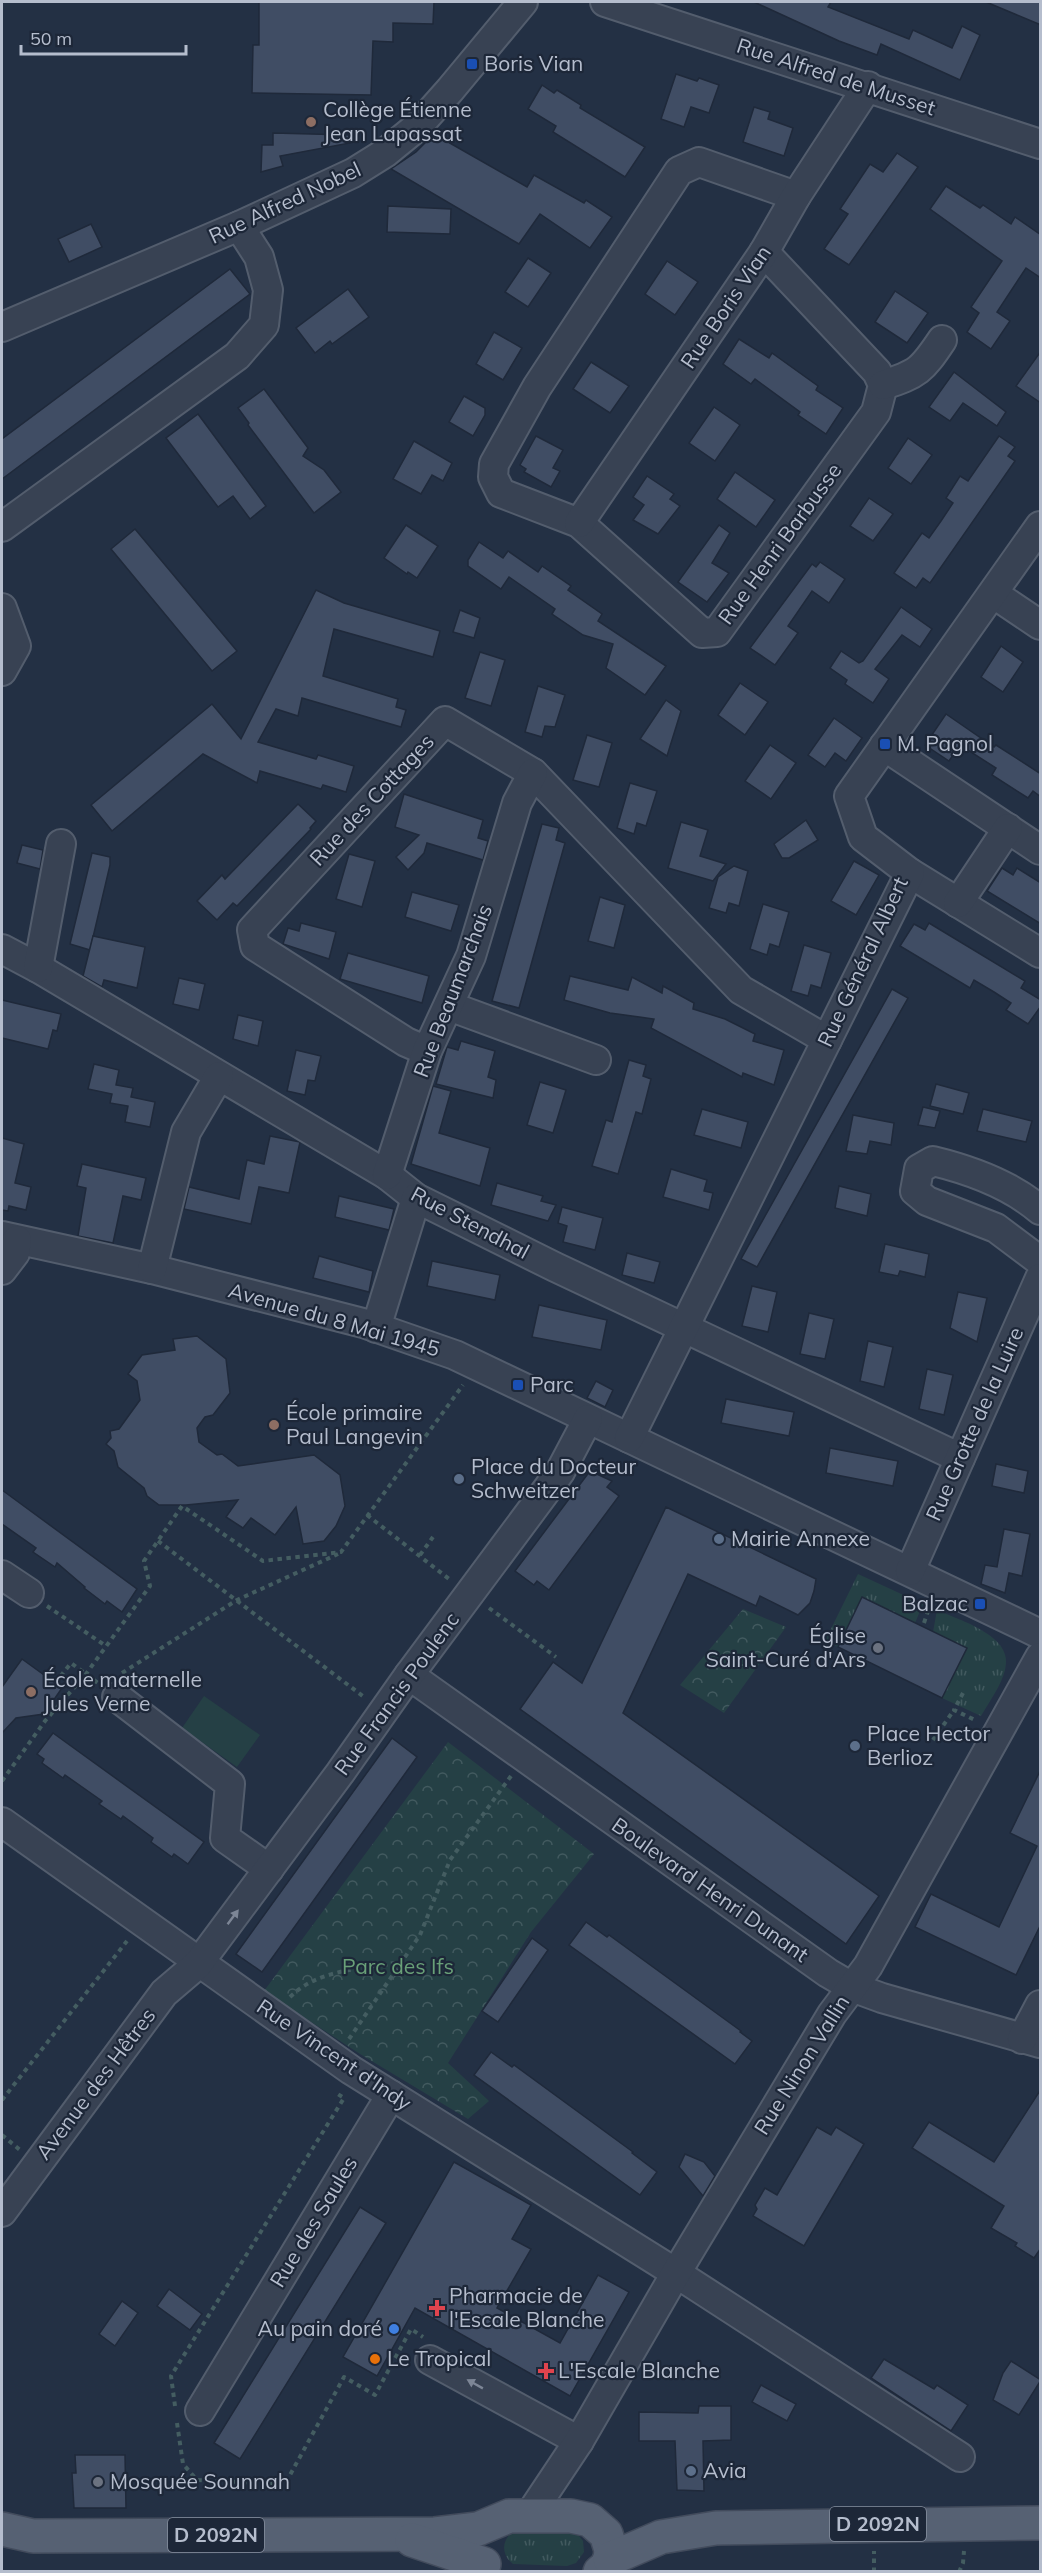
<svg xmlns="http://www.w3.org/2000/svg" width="1042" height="2573" viewBox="0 0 1042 2573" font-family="Mulish,sans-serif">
<defs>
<pattern id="grass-tufts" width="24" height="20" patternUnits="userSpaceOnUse" patternTransform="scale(1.5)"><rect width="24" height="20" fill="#254045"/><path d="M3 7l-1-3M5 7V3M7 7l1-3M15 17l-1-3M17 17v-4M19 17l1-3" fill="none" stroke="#425a5f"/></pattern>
<pattern id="park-crowns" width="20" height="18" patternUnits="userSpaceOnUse" patternTransform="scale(1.5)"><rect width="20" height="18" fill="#254045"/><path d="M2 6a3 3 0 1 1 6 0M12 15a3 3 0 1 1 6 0" fill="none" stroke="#425a5f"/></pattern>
</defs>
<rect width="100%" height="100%" fill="#233044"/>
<g fill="url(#grass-tufts)">
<polygon points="858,1574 923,1604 915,1623 862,1597 838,1647 825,1641"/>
<path d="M937,1610C961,1621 1015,1636 1005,1670C1001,1686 989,1702 981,1716L942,1698L967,1648L933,1632Z"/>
<path d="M514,2531L576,2532L583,2541L584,2552L576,2563L567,2566L513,2564C501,2555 501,2540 514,2531Z"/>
</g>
<g fill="url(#park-crowns)">
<polygon points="743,1609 786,1627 724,1713 680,1685"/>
<polygon points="448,1742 594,1854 531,1932 448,2063 489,2101 468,2119 360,2054 264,1991"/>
</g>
<polygon fill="#254045" points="204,1696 260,1735 237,1767 182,1728"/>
<g fill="#404d64" stroke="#1f293a" stroke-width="1.5">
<polygon points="259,2 434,2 433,24 393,23 393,42 373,41 371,95 252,93 253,45 259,45"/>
<polygon points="754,2 831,2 828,7 909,39 913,30 952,48 962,26 980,35 960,80 881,44 877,55 839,41"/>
<polygon points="986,2 1041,2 1041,25"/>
<polygon points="676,74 697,81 699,78 719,85 709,113 691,107 684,127 661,119"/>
<polygon points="542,85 554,93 557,90 581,105 580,108 645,147 625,177 553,132 556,126 528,109"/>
<polygon points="754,107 770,112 768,119 793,128 784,156 743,142"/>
<polygon points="273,133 349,135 350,143 280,156 283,166 261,172 262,145 273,145"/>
<polygon points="434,134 527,187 534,175 584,203 586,200 612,217 590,248 540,214 519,244 391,169 416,152"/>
<polygon points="897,153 918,167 849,265 824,249 848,214 840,209 870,164 883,172"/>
<polygon points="946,186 980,208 983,205 1011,224 1015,217 1041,235 1041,278 1026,268 997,312 1010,321 991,349 967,332 979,313 971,307 1002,261 930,209"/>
<polygon points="388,206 451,209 450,234 387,232"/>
<polygon points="91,224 102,247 69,262 58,239"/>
<polygon points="528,258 551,273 528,307 505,292"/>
<polygon points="667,261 698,282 675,315 645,294"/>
<polygon points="230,269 250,294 2,479 2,439"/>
<polygon points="348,289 369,317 332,344 330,341 315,353 296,328"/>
<polygon points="895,291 928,313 907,343 875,322"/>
<polygon points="494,332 522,348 503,380 476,364"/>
<polygon points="739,339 769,358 772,353 818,386 816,390 843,408 826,434 798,415 800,412 755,379 751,384 723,364"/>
<polygon points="1041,351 1041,403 1016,386"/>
<polygon points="591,362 629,386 610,413 573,389"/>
<polygon points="954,372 1006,412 997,426 963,403 950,421 929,407"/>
<polygon points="264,389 308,448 303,456 324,470 341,492 314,513 248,425 249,423 238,408"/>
<polygon points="464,396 485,408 485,415 473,436 449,422"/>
<polygon points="714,407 740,425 715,461 689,443"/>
<polygon points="198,414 266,506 250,519 233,496 218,507 166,438"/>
<polygon points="536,436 563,450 553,468 560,471 551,487 524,472 526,469 520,465"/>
<polygon points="999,436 1015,447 1008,456 1015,461 930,583 923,578 916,588 894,573 922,533 929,538 941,521 953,503 946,498 960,476 968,481"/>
<polygon points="908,438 932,455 911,484 888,468"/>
<polygon points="414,441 452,463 443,481 432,475 421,494 393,479"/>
<polygon points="735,472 775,500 756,527 717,499"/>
<polygon points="647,476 674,494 670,499 680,506 658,534 633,520 644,505 633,497"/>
<polygon points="869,498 893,514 873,541 850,526"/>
<polygon points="406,525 438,546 417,578 408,572 407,574 384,558"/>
<polygon points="719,525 730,533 712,563 729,573 707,602 678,582"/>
<polygon points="135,529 237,651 212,671 111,549"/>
<polygon points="479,542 503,558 508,551 538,572 542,566 571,586 568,590 602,614 598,621 666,666 645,695 606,668 613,644 583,635 552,614 555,609 509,577 501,589 468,566 468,560"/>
<polygon points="820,562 845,579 829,603 812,591 788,626 798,633 775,665 750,648 812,564 816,567"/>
<polygon points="316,590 344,603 440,631 433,657 334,629 323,676 398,699 396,707 406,710 401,727 302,698 298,716 276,709 258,742 316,759 318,755 354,766 346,792 323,785 321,789 260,771 257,783 203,754 112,831 91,805 212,704 241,739"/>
<polygon points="901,607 932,629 920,647 902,635 875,669 889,679 873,703 845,684 847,680 830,668 841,651 859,663 863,661"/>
<polygon points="460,610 480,618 474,638 453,632"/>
<polygon points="1001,646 1023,662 1003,692 981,677"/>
<polygon points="480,652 505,660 491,706 465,698"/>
<polygon points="740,683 768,702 745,735 718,715"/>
<polygon points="538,686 565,695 555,727 545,726 542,737 525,732"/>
<polygon points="666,700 681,711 667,756 640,739"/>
<polygon points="946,714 994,747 996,745 1041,774 1041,797 1033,791 1028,798 992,775 996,768 960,745 949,761 925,745"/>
<polygon points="834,718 862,738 846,761 835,753 825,767 808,755"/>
<polygon points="587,735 612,743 599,787 573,780"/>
<polygon points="770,745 796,763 771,799 745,781"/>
<polygon points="630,783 657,791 646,826 637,823 634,834 617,828"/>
<polygon points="404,794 483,820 478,838 488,841 483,860 427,843 424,853 408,870 396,857 419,835 395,827"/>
<polygon points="298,804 316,821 310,828 311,829 237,906 233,903 217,920 197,901 222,875 225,879"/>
<polygon points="806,820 818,840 789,858 782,858 774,844"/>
<polygon points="681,822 708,830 700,856 726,864 713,881 668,868"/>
<polygon points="542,824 559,828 556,840 565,843 519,1008 492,1001"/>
<polygon points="22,845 43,850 40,869 17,863"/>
<polygon points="92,853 110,857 110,865 90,950 70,944"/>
<polygon points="349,854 375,861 362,907 336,899"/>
<polygon points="854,861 879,875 856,915 831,901"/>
<polygon points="734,866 748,871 739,906 729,903 726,913 709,908 718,877"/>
<polygon points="1002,868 1013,875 1017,868 1041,883 1041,924 987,891"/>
<polygon points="412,892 459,905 451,931 405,917"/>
<polygon points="600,897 625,905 614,948 588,941"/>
<polygon points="763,904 789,912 779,947 770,944 767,955 750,949"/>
<polygon points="301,923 336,932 329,959 283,944 288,928 299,931"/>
<polygon points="929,923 1025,981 1021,988 1041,1000 1041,1006 1028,1024 1006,1010 1011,1003 994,992 974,980 970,988 900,946 914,924 925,930"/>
<polygon points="93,936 145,947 137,988 104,980 102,987 83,976"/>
<polygon points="804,945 831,953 821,988 811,985 808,996 791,991"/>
<polygon points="348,953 429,976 422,1003 340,979"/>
<polygon points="570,976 628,990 632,977 662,993 663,986 694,1003 693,1009 725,1019 755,1034 753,1041 784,1050 774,1085 743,1073 742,1077 651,1028 654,1019 610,1013 564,1000"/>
<polygon points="179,978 205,984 199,1010 173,1004"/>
<polygon points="892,989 908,998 757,1267 741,1259"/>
<polygon points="2,1000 61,1014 57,1031 53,1030 48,1049 2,1038"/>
<polygon points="238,1015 263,1021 258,1046 233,1039"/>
<polygon points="461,1041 495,1051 488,1077 496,1080 493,1098 436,1084 447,1047 458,1050"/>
<polygon points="296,1050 321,1056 315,1081 308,1080 305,1095 287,1091"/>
<polygon points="629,1060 646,1065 643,1076 651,1079 642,1114 636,1112 618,1174 592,1166 606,1120 612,1122"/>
<polygon points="94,1064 119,1070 116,1085 133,1088 131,1097 155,1102 150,1127 125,1122 128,1106 110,1103 112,1094 88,1089"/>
<polygon points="540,1082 566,1090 553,1133 527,1125"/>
<polygon points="936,1084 969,1093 963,1114 930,1106"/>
<polygon points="433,1086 451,1091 439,1133 490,1148 480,1186 411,1164"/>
<polygon points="923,1107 940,1111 935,1128 918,1125"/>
<polygon points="702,1109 748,1122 741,1148 694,1135"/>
<polygon points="983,1109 1032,1121 1026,1142 977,1131"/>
<polygon points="853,1115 894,1123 891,1145 870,1141 867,1154 846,1151"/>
<polygon points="270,1136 300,1142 289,1193 259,1187 251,1224 184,1209 189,1187 239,1199 247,1160 264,1164"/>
<polygon points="2,1138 24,1144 15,1183 31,1187 26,1210 9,1206 8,1211 2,1210"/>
<polygon points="82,1164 146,1178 141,1200 123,1196 113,1243 78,1236 86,1188 77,1186"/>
<polygon points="671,1169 707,1180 704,1191 713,1193 709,1210 663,1197"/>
<polygon points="497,1183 543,1196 541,1201 556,1205 548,1221 491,1205"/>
<polygon points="839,1186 871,1194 867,1216 835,1208"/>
<polygon points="339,1196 394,1209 389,1230 335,1217"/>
<polygon points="562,1207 603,1218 595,1250 563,1242 567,1226 558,1223"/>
<polygon points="885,1244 929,1254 925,1277 900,1271 898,1276 879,1272"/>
<polygon points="627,1253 660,1262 654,1283 622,1275"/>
<polygon points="319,1256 373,1271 369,1292 313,1278"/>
<polygon points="432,1261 500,1275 495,1300 427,1286"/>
<polygon points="752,1286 777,1292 768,1332 742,1326"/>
<polygon points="958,1292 987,1298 977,1342 950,1328"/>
<polygon points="539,1305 607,1320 601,1350 532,1337"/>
<polygon points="809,1313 834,1319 825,1359 800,1354"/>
<polygon points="197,1336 226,1359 230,1393 213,1415 205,1417 197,1428 199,1442 217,1455 222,1454 238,1466 314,1455 340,1475 345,1506 336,1526 324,1541 303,1544 296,1507 275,1535 251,1518 243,1528 226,1517 238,1500 186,1505 159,1505 147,1496 144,1488 118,1467 114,1451 106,1444 111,1438 110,1431 119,1429 140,1400 137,1381 128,1374 142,1355 175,1350 173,1339"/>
<polygon points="868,1341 893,1347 884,1387 860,1381"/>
<polygon points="927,1369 953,1375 944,1415 919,1409"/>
<polygon points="596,1381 613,1390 605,1407 587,1398"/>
<polygon points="726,1399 794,1412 789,1436 721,1423"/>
<polygon points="830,1448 898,1461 893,1486 826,1473"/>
<polygon points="996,1464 1028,1471 1024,1493 992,1486"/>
<polygon points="590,1471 612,1481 607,1487 619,1496 549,1590 537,1581 534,1585 515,1571"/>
<polygon points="2,1490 137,1589 122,1612 107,1601 105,1604 84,1588 85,1587 57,1563 55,1567 33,1552 36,1548 2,1524"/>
<polygon points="666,1507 816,1579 814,1591 810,1603 798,1615 760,1596 756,1606 688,1574 623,1713 879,1896 846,1944 520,1709 553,1662 582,1683"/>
<polygon points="1004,1529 1030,1534 1022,1576 1009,1573 1005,1593 981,1584 985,1565 997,1567"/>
<polygon points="862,1597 967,1648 942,1698 838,1647"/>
<polygon points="22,1659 62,1688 44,1714 16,1718 2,1733 2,1687"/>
<polygon points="53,1733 204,1842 188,1864 174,1854 172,1857 151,1842 153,1838 123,1816 121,1819 99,1804 102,1801 65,1775 63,1778 42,1763 44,1759 37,1754"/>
<polygon points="392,1738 417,1757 262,1972 236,1954"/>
<polygon points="1041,1769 1041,1924 1016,1975 915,1927 931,1894 999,1927 1037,1846 1010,1833"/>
<polygon points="586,1922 607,1937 609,1935 741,2031 740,2032 752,2041 735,2064 569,1945"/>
<polygon points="532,1938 548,1950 498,2022 482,2011"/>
<polygon points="491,2052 512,2067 514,2065 633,2152 632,2153 657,2172 640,2195 474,2075"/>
<polygon points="1041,2089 1041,2248 1034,2258 1015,2246 1017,2243 991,2228 1004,2206 912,2148 929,2122 994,2162"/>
<polygon points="817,2127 831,2135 836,2127 864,2144 804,2246 753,2216 757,2209 755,2205 765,2188 777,2195"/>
<polygon points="685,2154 704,2162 715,2176 703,2196 679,2167"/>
<polygon points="454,2162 531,2205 512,2239 531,2249 497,2308 560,2343 598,2275 629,2292 570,2396 415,2308 377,2376 343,2357"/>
<polygon points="360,2207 386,2223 240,2459 214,2443"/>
<polygon points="169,2289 202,2314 190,2330 157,2306"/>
<polygon points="122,2301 138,2313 115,2346 99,2334"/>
<polygon points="884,2359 934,2389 937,2385 968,2405 951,2431 871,2378"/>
<polygon points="1011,2361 1041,2380 1019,2415 993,2400 1003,2373"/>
<polygon points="761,2385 796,2404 787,2421 752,2402"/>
<polygon points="699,2406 731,2406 731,2440 703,2441 704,2491 677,2490 675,2441 639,2441 639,2412 698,2413"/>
<polygon points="75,2455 125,2455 126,2508 74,2508 72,2473 76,2473"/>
</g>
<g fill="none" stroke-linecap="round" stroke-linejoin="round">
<g stroke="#535d6d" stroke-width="32">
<g id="minor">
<polyline points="605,2 1040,144"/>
<polyline points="764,252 877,372 883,385 876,412 717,632 702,633 579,523 501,493 493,477 494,464 537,387 679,171 699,162 796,196"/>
<polyline points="2,327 239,226 353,173 385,153 418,126 450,90 523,2"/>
<path d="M883,385C918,374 922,370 942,340"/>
<polyline points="579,523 764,252 796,196 868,86"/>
<polyline points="2,527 237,356 264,325 268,290 259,257 239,226"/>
<polyline points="994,594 1040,625"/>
<polyline points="2,608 16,646 2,671"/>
<polyline points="884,746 1040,850"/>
<polyline points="910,873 1040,953"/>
<polyline points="958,903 1008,828"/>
<polyline points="2,949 38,968 387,1175 416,1198 555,1267 960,1458"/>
<polyline points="38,968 61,844"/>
<polyline points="449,1006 596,1060"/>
<polyline points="427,1051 406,1042 255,946 252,930 445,721 533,773 741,990 827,1040"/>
<polyline points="387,1175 427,1051 471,956 517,803 533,773"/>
<path d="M1040,1210C1011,1185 970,1170 933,1161L919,1169L915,1191L927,1201L996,1228L1040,1261"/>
<polyline points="2,1236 152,1269 363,1323 455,1355 1040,1634"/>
<polyline points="152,1269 186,1132 219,1076"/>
<polyline points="2,1270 15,1253 17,1240"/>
<polyline points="376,1328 416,1198"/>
<polyline points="629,1438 910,873 863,837 849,796 1040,526"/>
<polyline points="910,1571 1040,1278"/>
<polyline points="2,1575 29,1593"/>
<polyline points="409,1675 828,1973 852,1987 882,1998 1040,2043"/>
<polyline points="117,1697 230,1784 225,1838 269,1869"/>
<polyline points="2,1822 351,2070 676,2273 960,2457"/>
<polyline points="1022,2039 1040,2005"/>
<polyline points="2,2212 164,1993 198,1964 340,1773 409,1675 560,1472 588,1419"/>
<polyline points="430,2360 579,2441"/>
<polyline points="200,2411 391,2095"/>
<polyline points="529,2516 579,2441 676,2273 832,2014 868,1966 1040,1657"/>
</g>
</g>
<g stroke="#424b5c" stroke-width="36">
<g id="major">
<polyline points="2,2529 33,2536 435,2534 478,2529 509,2516 571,2516 590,2520 606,2534 611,2550 610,2559 606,2567 600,2572"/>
<polyline points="412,2540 484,2564"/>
<polyline points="610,2559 661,2537 716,2528 1040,2523"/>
</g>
</g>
<g stroke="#445d61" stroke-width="4" stroke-dasharray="4.5 4.5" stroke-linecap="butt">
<polyline points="367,1515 449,1579"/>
<polyline points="158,1541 364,1697"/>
<polyline points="420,1555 433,1537"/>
<polyline points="47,1606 106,1646"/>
<polyline points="489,1608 556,1657"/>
<polyline points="924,1623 929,1608"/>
<polyline points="122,1673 237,1600 338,1554"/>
<polyline points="55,1683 71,1663 98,1683"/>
<polyline points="963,1693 954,1710 977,1721"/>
<polyline points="933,1740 954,1710"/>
<polyline points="2,1781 45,1721 86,1674 150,1586 144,1561 182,1506 263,1561 341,1552 463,1385"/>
<path d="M290,1997C318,1969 363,1969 400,1962"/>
<polyline points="349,2039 420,1935 450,1860 511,1776"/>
<polyline points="2,2100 127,1941"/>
<polyline points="2,2135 20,2150"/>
<polyline points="175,2406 171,2376 344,2098 336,2093"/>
<polyline points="177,2423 183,2464 197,2480 285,2484 344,2377 375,2395 411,2329 423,2337"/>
<polyline points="874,2572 874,2551"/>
<polyline points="959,2572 963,2563 964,2551"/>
</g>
<use href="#minor" stroke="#384253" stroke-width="28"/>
<use href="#major" stroke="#566173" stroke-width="33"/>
</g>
<defs><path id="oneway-solid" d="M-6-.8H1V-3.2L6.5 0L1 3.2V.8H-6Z" transform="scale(1.5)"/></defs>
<g fill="#7d8696">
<use href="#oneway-solid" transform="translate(233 1917) rotate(-53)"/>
<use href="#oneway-solid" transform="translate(475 2384) rotate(-151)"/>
</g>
<g fill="#1a4fb4" stroke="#1d2738" stroke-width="2">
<rect x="466" y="58" width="12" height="12" rx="3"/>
<rect x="879" y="738" width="12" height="12" rx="3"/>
<rect x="512" y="1379" width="12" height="12" rx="3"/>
<rect x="974" y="1598" width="12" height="12" rx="3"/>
</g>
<g fill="#8d6e63" stroke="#1d2738" stroke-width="2">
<circle cx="311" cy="122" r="6"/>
<circle cx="274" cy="1425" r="6"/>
<circle cx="31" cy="1692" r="6"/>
</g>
<g fill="#5c6f8a" stroke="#1d2738" stroke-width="2">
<circle cx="459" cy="1479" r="6"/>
<circle cx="719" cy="1539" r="6"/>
<circle cx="855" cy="1746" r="6"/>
<circle cx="691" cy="2471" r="6"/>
</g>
<g fill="#6b7280" stroke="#1d2738" stroke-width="2">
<circle cx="878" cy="1648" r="6"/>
<circle cx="98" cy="2482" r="6"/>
</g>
<g fill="#e0444e" stroke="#1d2738" stroke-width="2">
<path d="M434 2299h6v6h6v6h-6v6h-6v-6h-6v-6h6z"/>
<path d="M543 2362h6v6h6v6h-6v6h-6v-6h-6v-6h6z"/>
</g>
<circle fill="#3f7fe0" stroke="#1d2738" stroke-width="2" cx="394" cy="2329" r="6"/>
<circle fill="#e8710a" stroke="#1d2738" stroke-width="2" cx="375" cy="2359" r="6"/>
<g text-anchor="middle" stroke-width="4.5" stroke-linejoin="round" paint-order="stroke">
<g fill="#1d2738" stroke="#8790a0" stroke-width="1.5">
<rect x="830" y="2507" width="96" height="34" rx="4.5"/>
<rect x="168" y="2518" width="96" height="34" rx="4.5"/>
</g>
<g font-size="20" font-weight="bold" fill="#b5bdcd">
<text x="878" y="2531">D 2092N</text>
<text x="216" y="2542">D 2092N</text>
</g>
<g font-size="21" fill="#b5bdcd" stroke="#1d2738" text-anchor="start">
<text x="484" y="71">Boris Vian</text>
<text x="323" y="117">Collège Étienne<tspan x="323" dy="24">Jean Lapassat</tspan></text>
<text x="897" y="751">M. Pagnol</text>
<text x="530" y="1392">Parc</text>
<text x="286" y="1420">École primaire<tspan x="286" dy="24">Paul Langevin</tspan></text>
<text x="471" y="1474">Place du Docteur<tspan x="471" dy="24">Schweitzer</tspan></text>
<text x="731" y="1546">Mairie Annexe</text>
<text x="968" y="1611" text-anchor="end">Balzac</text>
<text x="866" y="1643" text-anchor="end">Église<tspan x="866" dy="24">Saint-Curé d'Ars</tspan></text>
<text x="43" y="1687">École maternelle<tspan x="43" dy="24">Jules Verne</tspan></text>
<text x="867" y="1741">Place Hector<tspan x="867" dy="24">Berlioz</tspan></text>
<text x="449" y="2303">Pharmacie de<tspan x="449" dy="24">l'Escale Blanche</tspan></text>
<text x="382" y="2336" text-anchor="end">Au pain doré</text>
<text x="387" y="2366">Le Tropical</text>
<text x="558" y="2378">L'Escale Blanche</text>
<text x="703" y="2478">Avia</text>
<text x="110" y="2489">Mosquée Sounnah</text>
</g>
<g font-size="21" fill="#b5bdcd" stroke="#1d2738">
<text transform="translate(836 77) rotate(18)" y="7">Rue Alfred de Musset</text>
<text transform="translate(285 203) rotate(-25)" y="7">Rue Alfred Nobel</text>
<text transform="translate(726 307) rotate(-56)" y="7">Rue Boris Vian</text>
<text transform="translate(780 544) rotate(-54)" y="7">Rue Henri Barbusse</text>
<text transform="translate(372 800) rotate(-47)" y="7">Rue des Cottages</text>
<text transform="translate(863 962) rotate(-65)" y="7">Rue Général Albert</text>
<text transform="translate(453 991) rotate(-69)" y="7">Rue Beaumarchais</text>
<text transform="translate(470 1223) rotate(28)" y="7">Rue Stendhal</text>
<text transform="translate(334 1320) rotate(16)" y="7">Avenue du 8 Mai 1945</text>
<text transform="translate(975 1424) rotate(-66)" y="7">Rue Grotte de la Luire</text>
<text transform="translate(397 1694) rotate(-54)" y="7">Rue Francis Poulenc</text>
<text transform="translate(710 1890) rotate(35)" y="7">Boulevard Henri Dunant</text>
<text transform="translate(334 2055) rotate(34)" y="7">Rue Vincent d'Indy</text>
<text transform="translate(802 2065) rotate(-58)" y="7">Rue Ninon Vallin</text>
<text transform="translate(96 2084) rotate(-53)" y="7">Avenue des Hêtres</text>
<text transform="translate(314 2222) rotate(-59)" y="7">Rue des Saules</text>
</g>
<g font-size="21" fill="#69a078" stroke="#1d2738">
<text x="398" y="1974">Parc des Ifs</text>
</g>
</g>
<rect width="1042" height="2573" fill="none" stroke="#b5bdcd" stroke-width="6"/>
<path d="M21 45v9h165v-9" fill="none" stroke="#b5bdcd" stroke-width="3"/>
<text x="30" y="45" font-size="18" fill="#b5bdcd" stroke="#1d2738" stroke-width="4.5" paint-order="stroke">50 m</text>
</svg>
